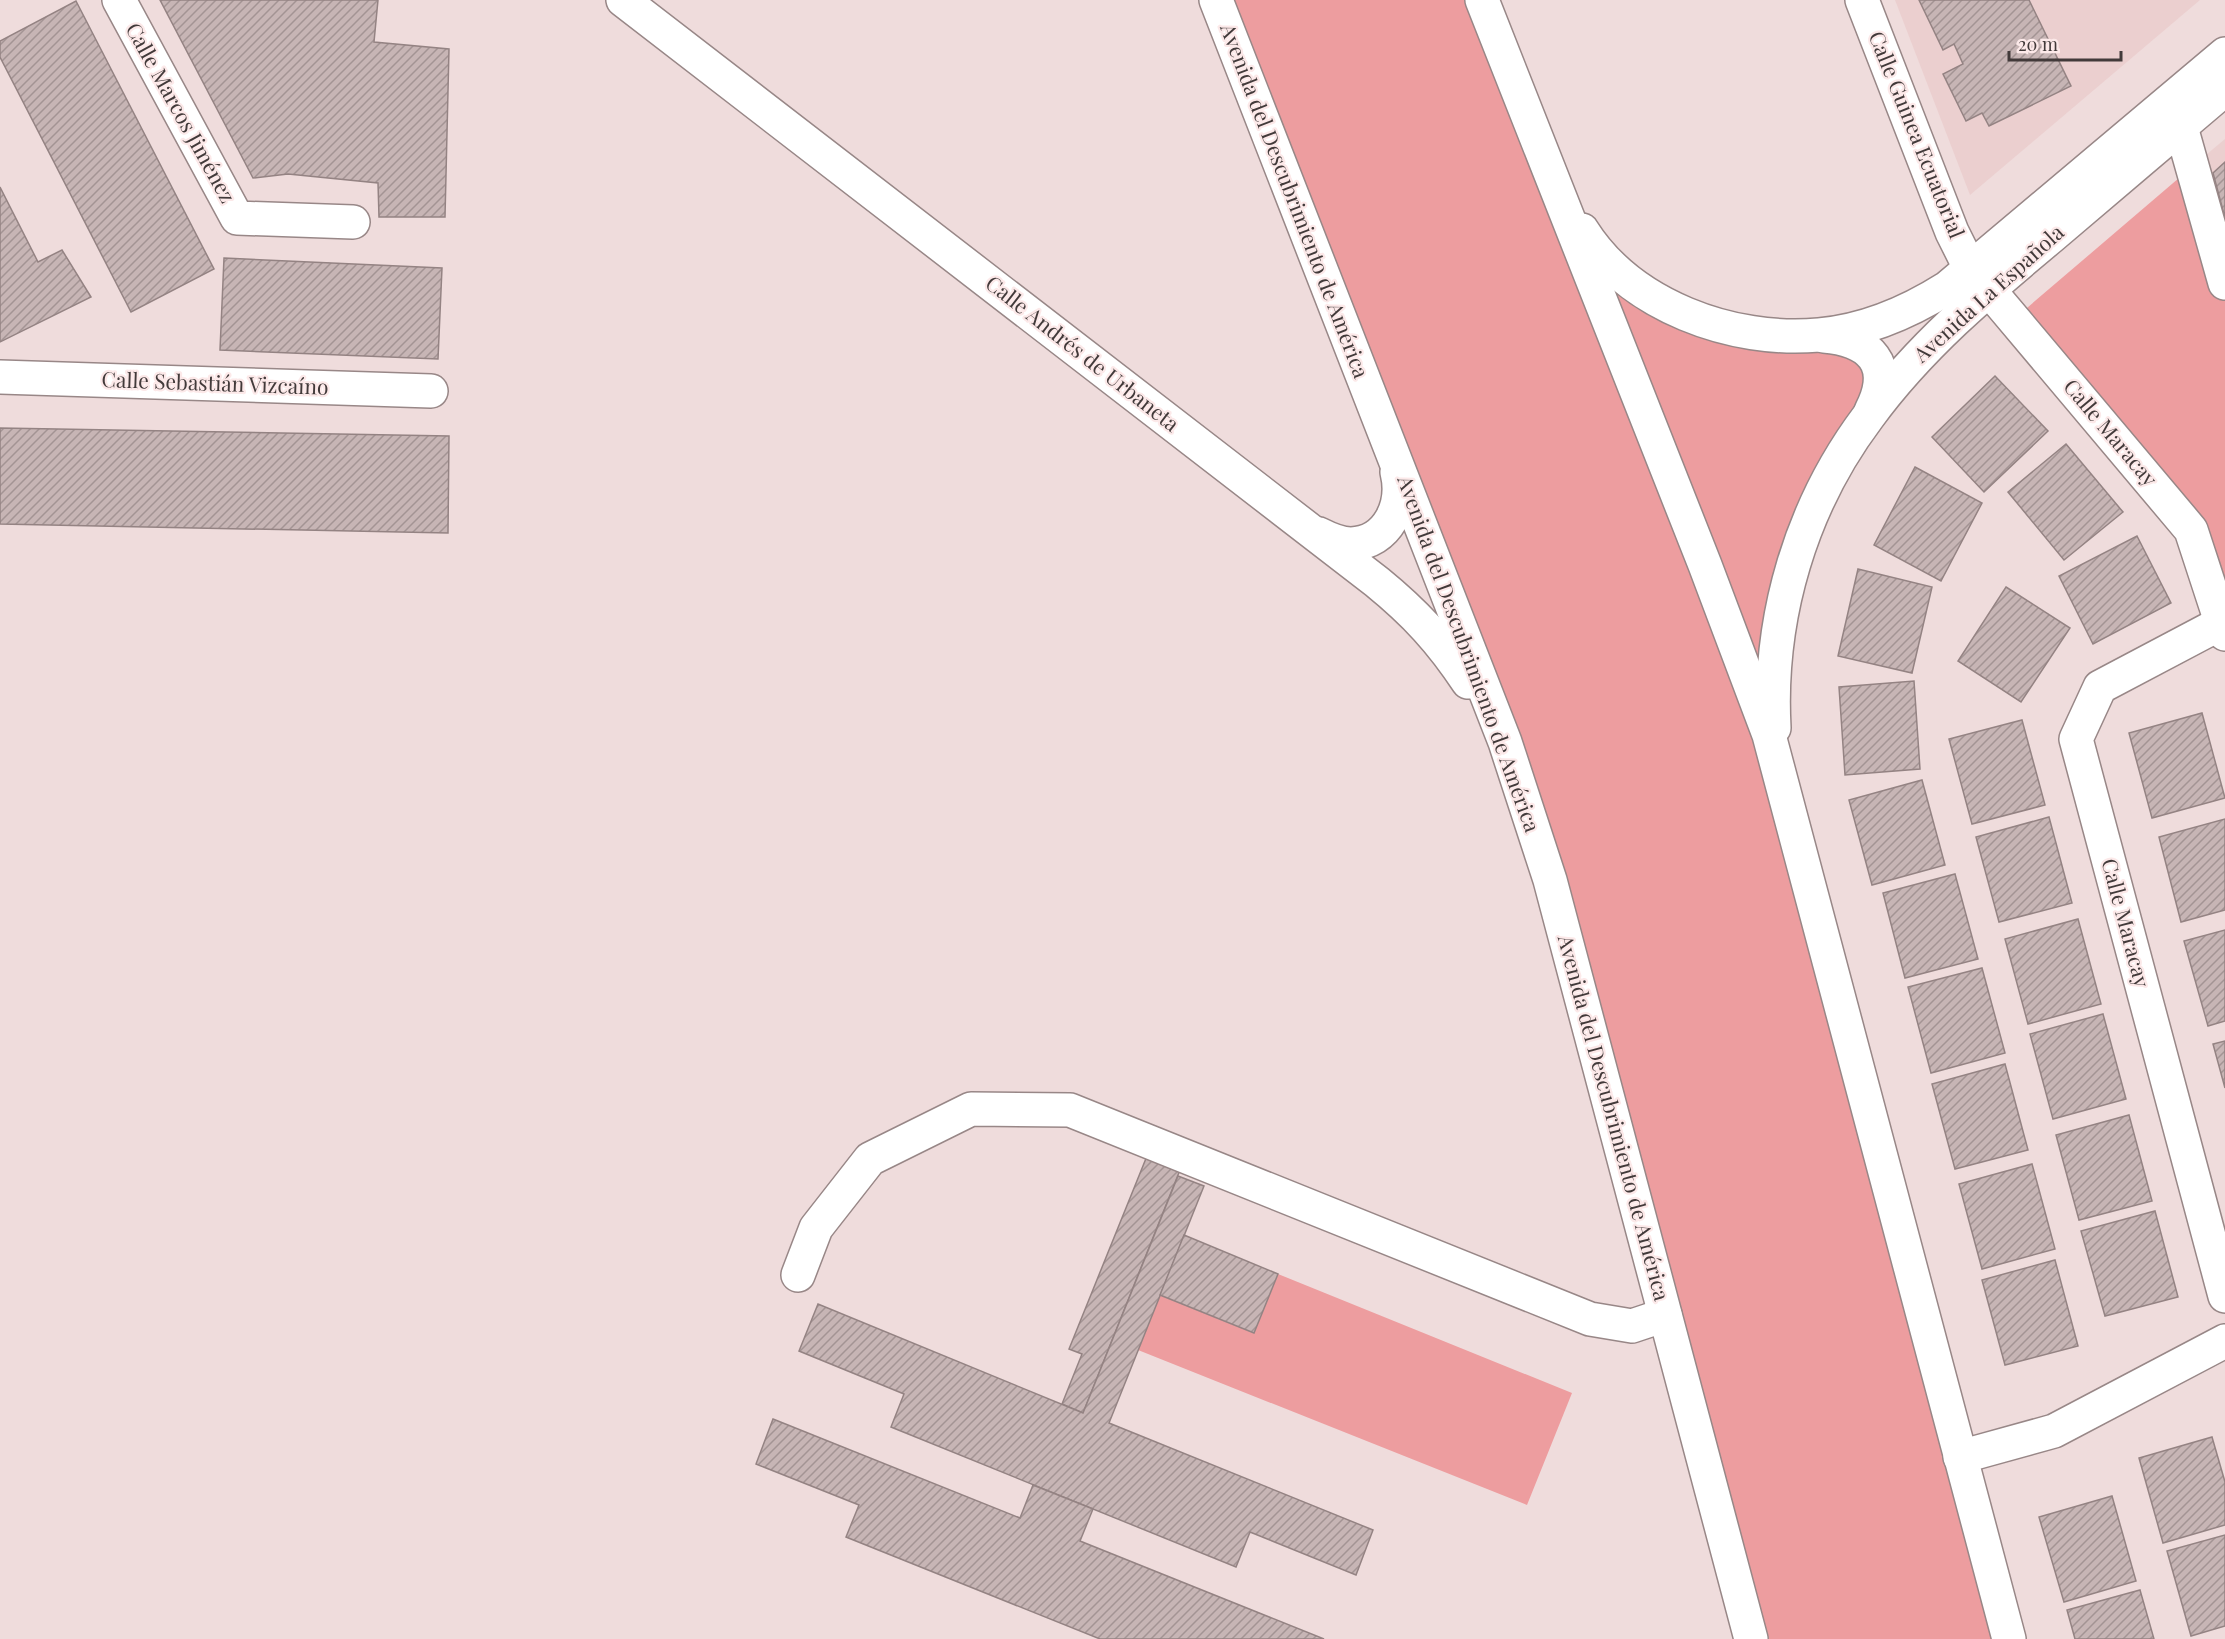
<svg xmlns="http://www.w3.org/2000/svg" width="2225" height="1639" viewBox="0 0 2225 1639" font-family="'Playfair Display',serif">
<defs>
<pattern id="building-hatch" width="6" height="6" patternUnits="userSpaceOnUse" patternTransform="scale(1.5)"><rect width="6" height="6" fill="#c7b5b5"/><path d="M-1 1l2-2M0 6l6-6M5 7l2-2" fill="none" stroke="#a39494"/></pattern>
</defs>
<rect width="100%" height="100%" fill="#efdcdc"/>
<g fill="#ebcfcf">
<polygon points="1895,0 2200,0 1970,195"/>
<polygon points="2225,139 2225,283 2193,166"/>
</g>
<g fill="#ed9d9f">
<polygon points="1216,0 1482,0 1551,177 1629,280 1875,359 1836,466 1773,704 2009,1639 1751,1639 1550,880"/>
<polygon points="2193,166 2225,283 2225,596 2191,530 2014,319"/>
<polygon points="1278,1274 1572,1393 1527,1505 1138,1350 1160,1295 1254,1333"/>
</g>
<g fill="url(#building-hatch)" stroke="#948383" stroke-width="1.5">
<polygon points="160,0 378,0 374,42 449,49 445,217 379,217 378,183 288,174 253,178"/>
<polygon points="1919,0 2029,0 2071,86 1989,126 1982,113 1966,121 1943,74 1963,64 1954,44 1943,50"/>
<polygon points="76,1 214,269 131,312 0,57 0,41"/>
<polygon points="2225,162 2225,218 2213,173"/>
<polygon points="0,187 38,262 62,250 91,297 0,342"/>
<polygon points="224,258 442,268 438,359 220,350"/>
<polygon points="1995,376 2048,431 1984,492 1932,437"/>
<polygon points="0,428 449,436 448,533 0,524"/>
<polygon points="2066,444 2123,512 2064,560 2008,492"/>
<polygon points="1915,467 1982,503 1941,581 1874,545"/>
<polygon points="2137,536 2171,603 2093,644 2059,576"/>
<polygon points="1858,569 1932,587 1912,673 1838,656"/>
<polygon points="2006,587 2070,628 2021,702 1958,661"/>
<polygon points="1914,681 1920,769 1845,775 1839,687"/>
<polygon points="2202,713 2225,798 2152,818 2129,733"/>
<polygon points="2022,720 2045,805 1972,824 1949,739"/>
<polygon points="1922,780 1945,865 1872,885 1849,800"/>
<polygon points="2049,817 2072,903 1999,922 1976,837"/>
<polygon points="2225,819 2225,910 2181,922 2159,837"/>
<polygon points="1955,874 1978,959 1905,978 1883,893"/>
<polygon points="2078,919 2101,1004 2028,1024 2005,939"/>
<polygon points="2225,930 2225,1021 2208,1026 2184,941"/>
<polygon points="1982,968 2005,1053 1931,1073 1908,987"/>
<polygon points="2103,1014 2126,1099 2053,1119 2030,1034"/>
<polygon points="2225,1041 2225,1088 2213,1044"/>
<polygon points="2005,1064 2028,1150 1955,1169 1932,1084"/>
<polygon points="2129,1115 2152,1201 2079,1220 2056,1135"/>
<polygon points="1149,1151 1182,1165 1083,1413 1062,1404 1082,1354 1069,1349"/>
<polygon points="2032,1164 2055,1249 1982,1269 1959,1184"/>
<polygon points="1178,1176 1204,1186 1109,1423 1373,1530 1356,1575 1250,1532 1236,1567 891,1427 904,1394 799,1351 818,1304 1083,1413"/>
<polygon points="2155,1211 2178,1297 2105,1316 2081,1231"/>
<polygon points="1184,1235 1278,1274 1254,1333 1160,1295"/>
<polygon points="2055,1260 2078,1346 2005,1365 1982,1280"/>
<polygon points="773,1419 1020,1518 1033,1485 1093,1509 1080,1541 1324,1639 1100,1639 846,1537 859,1505 756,1464"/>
<polygon points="2212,1437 2225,1482 2225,1525 2163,1543 2139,1458"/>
<polygon points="2112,1496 2136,1581 2064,1602 2039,1517"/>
<polygon points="2225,1535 2225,1626 2191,1636 2167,1551"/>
<polygon points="2140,1590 2154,1639 2075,1639 2067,1610"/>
</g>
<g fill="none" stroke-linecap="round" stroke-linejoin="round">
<g stroke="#988787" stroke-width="36">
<g id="minor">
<polyline points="119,0 237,218 353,222"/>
<path d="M623,0L1377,582C1415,613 1441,641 1468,682"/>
<polyline points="1216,0 1505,742 1550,880 1751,1639"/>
<polyline points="1482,0 1705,565 1769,735 2009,1639"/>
<polyline points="1862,0 1952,232 1971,270"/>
<polyline points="2181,127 2225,283"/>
<path d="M1582,230C1630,306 1732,343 1819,335C1864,331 1909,312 1947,288L2225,54"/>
<polyline points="1989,290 2191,530 2225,634"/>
<path d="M1824,336C1870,340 1895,364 1871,411"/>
<polyline points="0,377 431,391"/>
<path d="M1319,534C1329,539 1340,544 1351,544C1388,543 1405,505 1397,472"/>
<polyline points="2225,621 2100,687 2076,739 2225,1296"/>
<path d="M1774,728C1768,617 1801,506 1868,417C1919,347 1986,291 2052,236C2110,187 2167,138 2225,89"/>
<polyline points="798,1275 816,1228 870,1159 971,1109 1070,1110 1590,1319 1632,1326 1665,1315"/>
<polyline points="1960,1457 2054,1431 2225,1341"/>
</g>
</g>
<use href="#minor" stroke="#fff" stroke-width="33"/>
</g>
<g text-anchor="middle" stroke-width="4.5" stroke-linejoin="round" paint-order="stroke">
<g font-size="21" fill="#423a3a" stroke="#fce9e9">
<text transform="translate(180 113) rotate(61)" y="7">Calle Marcos Jiménez</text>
<text transform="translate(1916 135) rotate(68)" y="7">Calle Guinea Ecuatorial</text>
<text transform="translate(1294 201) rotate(69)" y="7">Avenida del Descubrimiento de América</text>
<text transform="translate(1989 294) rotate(-42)" y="7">Avenida La Española</text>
<text transform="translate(1082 354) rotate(38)" y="7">Calle Andrés de Urbaneta</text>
<text transform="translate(215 384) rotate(2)" y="7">Calle Sebastián Vizcaíno</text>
<text transform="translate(2110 433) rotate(50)" y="7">Calle Maracay</text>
<text transform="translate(1468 654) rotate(70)" y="7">Avenida del Descubrimiento de América</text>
<text transform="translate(2125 923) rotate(75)" y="7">Calle Maracay</text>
<text transform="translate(1613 1118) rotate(75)" y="7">Avenida del Descubrimiento de América</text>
</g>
</g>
<path d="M2009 51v9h112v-9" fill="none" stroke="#423a3a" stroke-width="3"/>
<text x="2018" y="51" font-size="18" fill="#423a3a" stroke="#fce9e9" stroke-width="4.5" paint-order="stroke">20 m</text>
</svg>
